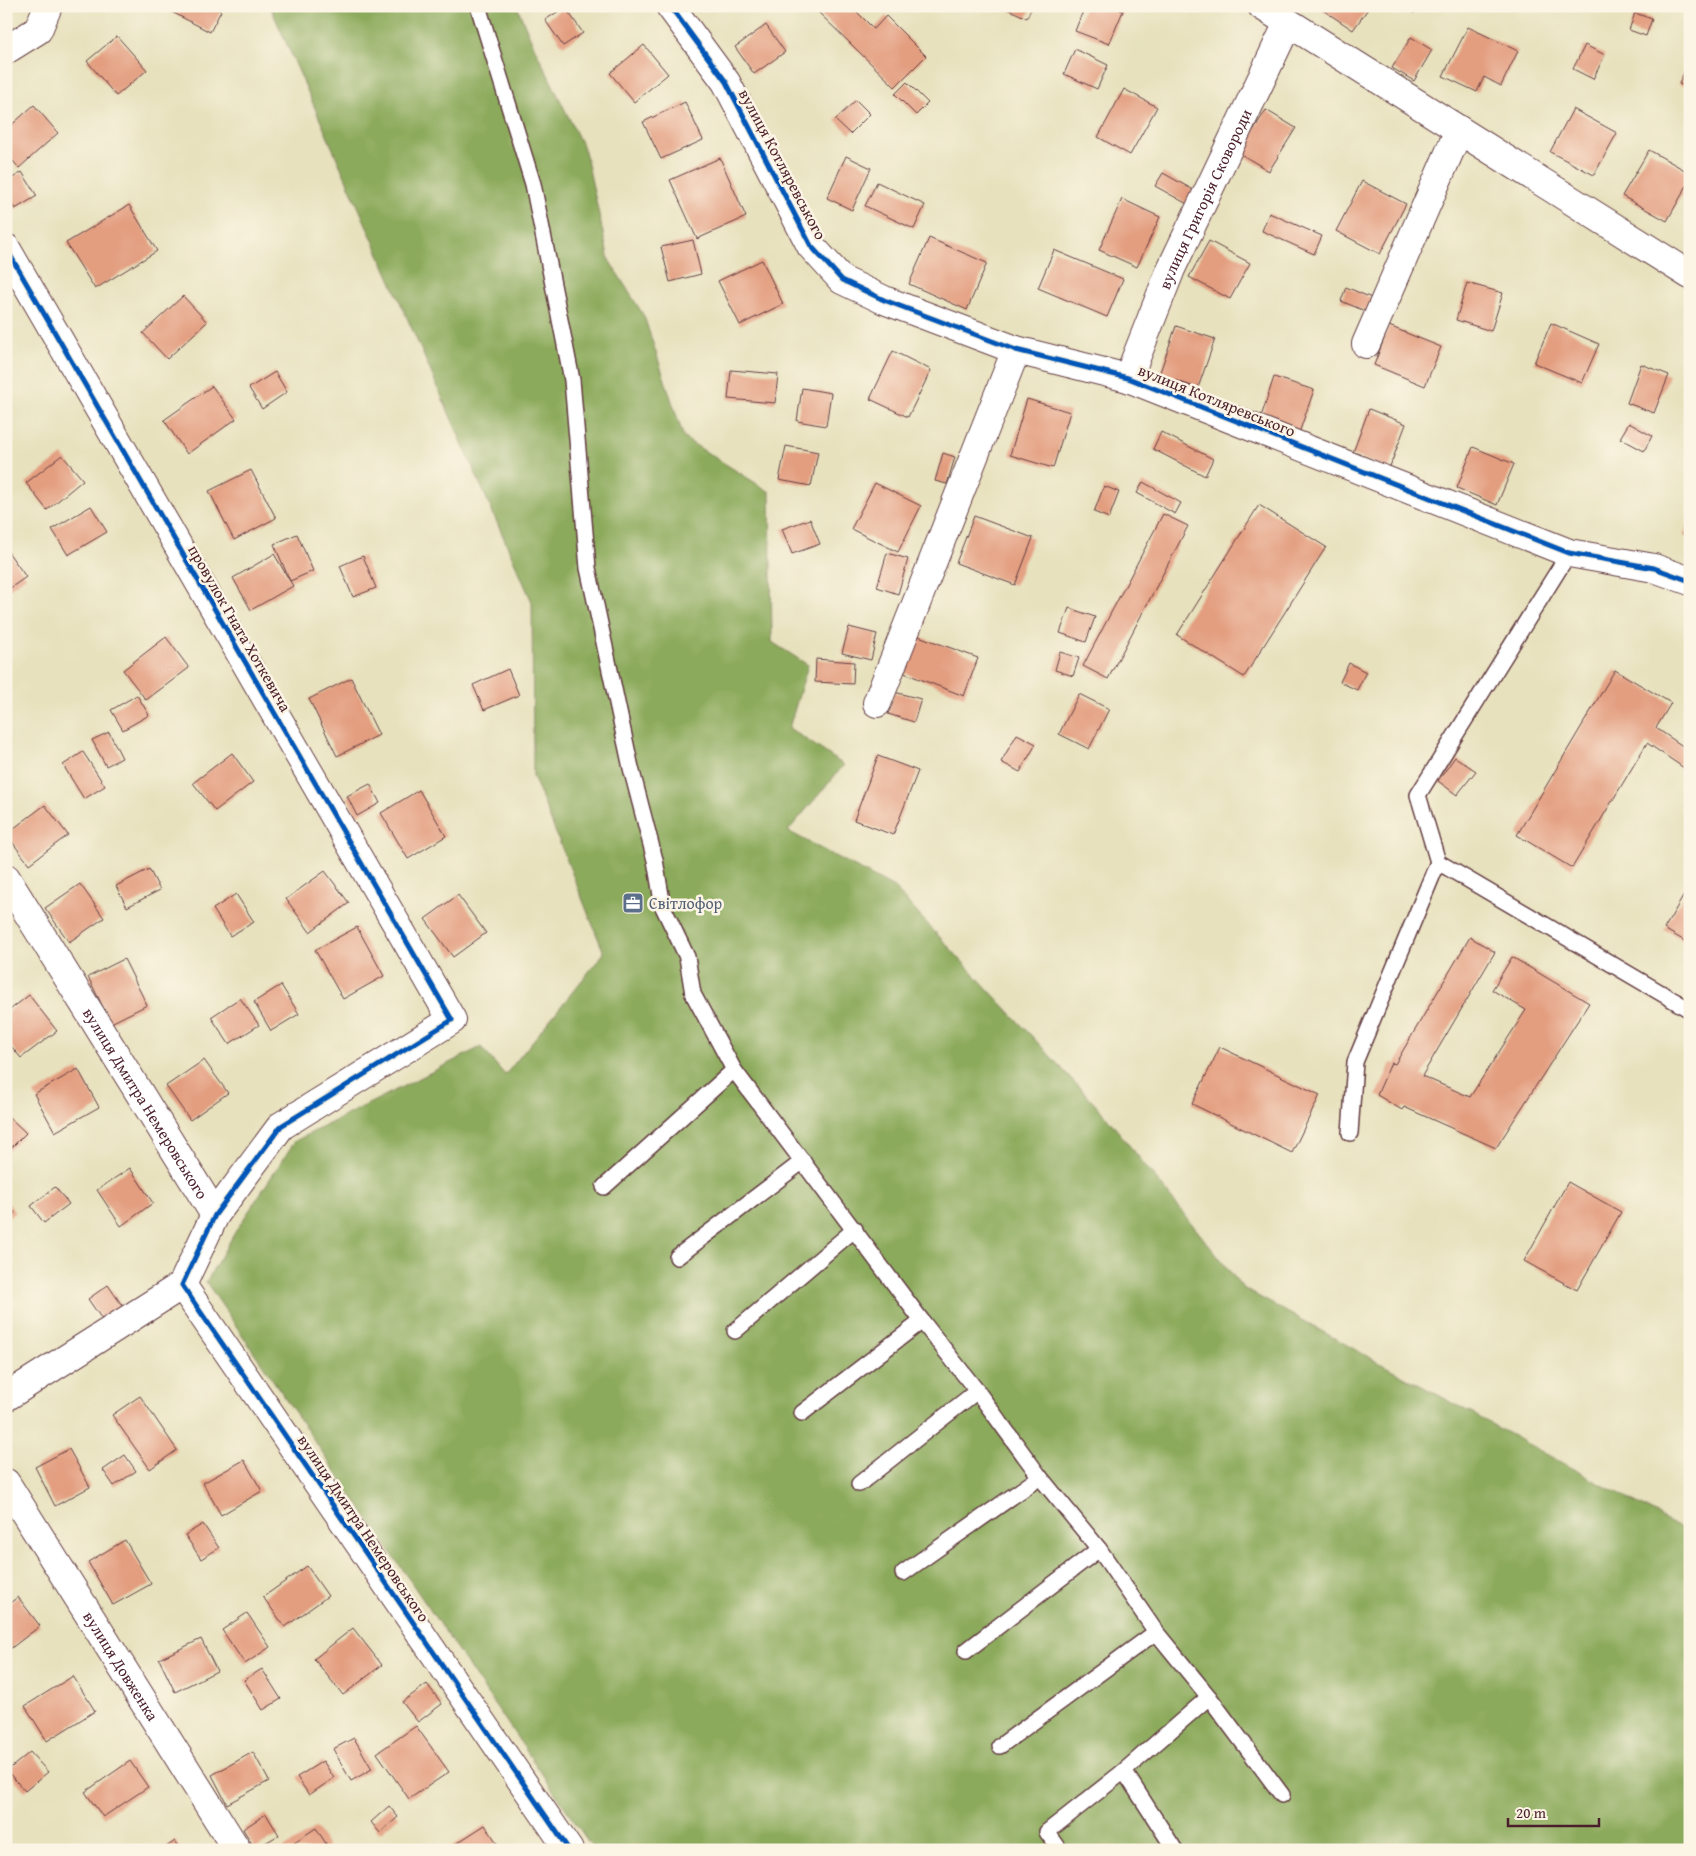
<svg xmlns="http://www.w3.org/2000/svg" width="1696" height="1856" viewBox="0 0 1696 1856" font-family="'Gentium Book Plus',serif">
<rect width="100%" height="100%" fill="#fcf5e5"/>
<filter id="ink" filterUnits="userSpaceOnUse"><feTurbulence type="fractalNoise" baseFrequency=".02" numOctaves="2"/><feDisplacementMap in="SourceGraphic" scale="10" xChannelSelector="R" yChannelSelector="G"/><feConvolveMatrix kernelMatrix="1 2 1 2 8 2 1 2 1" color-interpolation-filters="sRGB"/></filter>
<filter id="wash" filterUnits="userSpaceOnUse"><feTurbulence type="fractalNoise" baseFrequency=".0096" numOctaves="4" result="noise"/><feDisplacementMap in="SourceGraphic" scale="20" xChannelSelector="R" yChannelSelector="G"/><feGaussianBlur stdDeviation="1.12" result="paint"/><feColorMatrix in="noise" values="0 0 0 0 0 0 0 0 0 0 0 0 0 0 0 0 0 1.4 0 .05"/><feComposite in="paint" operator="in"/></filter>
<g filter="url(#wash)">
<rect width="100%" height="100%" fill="#e7e1bd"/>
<polygon fill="#8caa5c" stroke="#6b6444" points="270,6 517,6 532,42 585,151 609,260 644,316 684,438 770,492 772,642 808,665 789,728 844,765 788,831 894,888 1105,1115 1243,1288 1690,1533 1690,1850 594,1850 206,1282 237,1229 295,1141 481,1047 505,1075 604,953 533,776 532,602"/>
<g id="blocks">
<g fill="#e39d7f">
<polygon points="170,6 213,6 221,11 210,32 168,10"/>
<polygon points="816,6 851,6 874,29 886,16 926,56 895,87 814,8"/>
<polygon points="1001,6 1032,6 1027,18"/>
<polygon points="1085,6 1112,6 1123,11 1109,44 1075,31"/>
<polygon points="1317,6 1370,6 1353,30"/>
<polygon points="1402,6 1418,6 1414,13"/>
<polygon points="565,7 583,33 563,46 545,20"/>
<polygon points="1635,13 1652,19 1646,36 1629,30"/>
<polygon points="766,25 785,52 754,74 735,47"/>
<polygon points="1468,27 1518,51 1501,86 1484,77 1477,92 1443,76"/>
<polygon points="117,36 147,70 116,96 87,61"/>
<polygon points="1411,37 1432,50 1414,81 1392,68"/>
<polygon points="644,45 668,74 634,102 610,73"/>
<polygon points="1585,45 1605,55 1593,79 1573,69"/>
<polygon points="1075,49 1108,65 1097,89 1064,74"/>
<polygon points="1690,59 1690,88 1679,84"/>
<polygon points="907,82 928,103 916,115 895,94"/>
<polygon points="1124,89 1157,107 1130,155 1098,137"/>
<polygon points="856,100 870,114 850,134 835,120"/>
<polygon points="685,102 703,140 661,159 643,122"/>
<polygon points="34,105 58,133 19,168 6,153 6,130"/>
<polygon points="1573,109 1617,133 1594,175 1550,152"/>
<polygon points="1266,110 1296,128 1269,171 1239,153"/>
<polygon points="1649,150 1690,173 1690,180 1667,221 1622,196"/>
<polygon points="846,156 871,168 852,210 827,198"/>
<polygon points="720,158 746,217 697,239 670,180"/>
<polygon points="22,172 37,196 15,209 6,196 6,182"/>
<polygon points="1163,173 1197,192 1189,205 1155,186"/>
<polygon points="1362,181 1406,204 1380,254 1336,231"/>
<polygon points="877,182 925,205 914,229 865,206"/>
<polygon points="1122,199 1160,217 1137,267 1099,250"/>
<polygon points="129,205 157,251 95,289 66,243"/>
<polygon points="1269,213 1322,236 1314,254 1262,231"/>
<polygon points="929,238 987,263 967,310 909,284"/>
<polygon points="693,240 701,274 670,282 661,247"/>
<polygon points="1209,241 1250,263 1230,299 1189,277"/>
<polygon points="1054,250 1123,279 1107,317 1038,288"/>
<polygon points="762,260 783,304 740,325 718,281"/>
<polygon points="1467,283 1503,293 1491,331 1456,320"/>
<polygon points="1346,287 1376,300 1370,313 1341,301"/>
<polygon points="183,296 207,322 167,359 143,333"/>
<polygon points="1551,323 1599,344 1582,383 1534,363"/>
<polygon points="1176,326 1215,339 1198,388 1159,375"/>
<polygon points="1389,326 1441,347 1425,386 1374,365"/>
<polygon points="893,351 931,370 908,417 870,399"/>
<polygon points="1641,364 1669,375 1654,413 1627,403"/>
<polygon points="731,370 778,374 775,403 728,399"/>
<polygon points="275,372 287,392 262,409 249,388"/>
<polygon points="1274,377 1314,390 1299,433 1260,420"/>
<polygon points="212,386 236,419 187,454 164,420"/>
<polygon points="802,388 831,393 826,426 797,421"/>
<polygon points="1027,399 1070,412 1053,468 1010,455"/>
<polygon points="1369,409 1406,424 1389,469 1352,455"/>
<polygon points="1629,423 1652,436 1644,451 1620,438"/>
<polygon points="1161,432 1213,459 1205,476 1153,449"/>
<polygon points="786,446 818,452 811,486 779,480"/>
<polygon points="1473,447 1514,464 1497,505 1457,488"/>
<polygon points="943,453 955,457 947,484 935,481"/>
<polygon points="62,455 83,480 47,510 26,483"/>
<polygon points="251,470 276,518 234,540 209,491"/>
<polygon points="1143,482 1181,503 1175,514 1137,493"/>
<polygon points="875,483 921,506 898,552 851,529"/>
<polygon points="1104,486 1119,492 1109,518 1094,512"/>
<polygon points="1259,505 1326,547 1244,677 1177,635"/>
<polygon points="91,506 107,532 68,555 52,529"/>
<polygon points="1163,514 1188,526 1108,679 1083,666"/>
<polygon points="974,516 1033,538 1015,585 956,563"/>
<polygon points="810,519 820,544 792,554 782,529"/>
<polygon points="1690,523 1690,538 1683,535"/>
<polygon points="297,534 313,571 290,581 274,544"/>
<polygon points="6,549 26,577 6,591"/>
<polygon points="887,553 908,559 898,594 877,587"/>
<polygon points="274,554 293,586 251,610 233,578"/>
<polygon points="363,556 376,588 353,597 340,566"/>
<polygon points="1069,608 1095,617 1086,642 1060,633"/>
<polygon points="849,627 877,634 871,660 842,653"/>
<polygon points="913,634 978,658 964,696 899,671"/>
<polygon points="166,637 189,668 146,700 123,670"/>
<polygon points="1060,652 1079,658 1073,676 1055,670"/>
<polygon points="816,659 854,662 853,684 815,682"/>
<polygon points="1349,663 1366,672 1357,690 1340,682"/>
<polygon points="508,669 519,695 484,710 473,685"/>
<polygon points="1615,670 1671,703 1656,728 1690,751 1690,772 1647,743 1572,868 1517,835"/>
<polygon points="351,678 379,735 337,756 309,699"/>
<polygon points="894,692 921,699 914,722 888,714"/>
<polygon points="1079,694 1109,709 1089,749 1059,734"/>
<polygon points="137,695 149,715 123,730 111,710"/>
<polygon points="109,732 122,758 106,766 92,740"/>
<polygon points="1017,734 1036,744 1020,772 1001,762"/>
<polygon points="83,752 105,786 84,799 63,765"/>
<polygon points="232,753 253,782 215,811 193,783"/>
<polygon points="878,756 918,771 893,835 854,820"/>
<polygon points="1455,757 1476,771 1457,795 1438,781"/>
<polygon points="370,784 380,803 357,816 347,796"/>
<polygon points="419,790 446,836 408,859 381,813"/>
<polygon points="45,805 68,835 29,864 6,834"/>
<polygon points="149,869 160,890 127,907 116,886"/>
<polygon points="325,871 349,903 310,932 286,899"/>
<polygon points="80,884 104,918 69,942 45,908"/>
<polygon points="1690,885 1690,944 1664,929"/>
<polygon points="236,894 254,922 230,936 213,909"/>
<polygon points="458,895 486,933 453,957 425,919"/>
<polygon points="357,927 384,976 343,999 315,950"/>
<polygon points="1470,937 1495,952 1422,1076 1470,1097 1526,1010 1492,990 1512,957 1589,1003 1496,1148 1404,1107 1402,1110 1377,1095 1391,1063 1395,1064"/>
<polygon points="124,959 147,1005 111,1023 88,977"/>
<polygon points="281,985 299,1014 271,1031 254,1002"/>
<polygon points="29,995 57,1031 21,1058 6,1040 6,1013"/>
<polygon points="240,998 259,1025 229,1044 211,1017"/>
<polygon points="1220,1047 1320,1095 1292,1153 1192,1104"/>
<polygon points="204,1060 228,1093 190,1120 166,1086"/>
<polygon points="78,1069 99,1107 55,1132 34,1094"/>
<polygon points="6,1114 26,1133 6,1153"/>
<polygon points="130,1168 153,1203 121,1226 97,1190"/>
<polygon points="1568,1182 1621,1212 1577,1290 1524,1261"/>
<polygon points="55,1187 69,1204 44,1223 31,1206"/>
<polygon points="6,1199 15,1213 6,1219"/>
<polygon points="108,1285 128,1314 108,1328 88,1299"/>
<polygon points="140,1396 177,1450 150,1469 112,1415"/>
<polygon points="69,1449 90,1487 55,1506 35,1467"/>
<polygon points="125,1455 136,1471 114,1486 103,1470"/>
<polygon points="244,1460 262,1491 221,1515 203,1483"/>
<polygon points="203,1524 219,1548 201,1559 185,1535"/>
<polygon points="125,1540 151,1584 113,1605 88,1562"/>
<polygon points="307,1566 328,1596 285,1627 263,1597"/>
<polygon points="18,1597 40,1626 6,1652 6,1606"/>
<polygon points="247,1613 270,1647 245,1664 222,1630"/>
<polygon points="353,1628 382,1665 343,1695 314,1659"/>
<polygon points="201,1639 217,1671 175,1692 159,1659"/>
<polygon points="262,1669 281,1699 263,1710 244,1680"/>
<polygon points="73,1676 95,1711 47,1741 25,1706"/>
<polygon points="427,1684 442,1704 418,1722 402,1702"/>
<polygon points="6,1705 14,1716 6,1722"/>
<polygon points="416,1726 449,1772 409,1799 377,1753"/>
<polygon points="354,1738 372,1769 351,1781 333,1749"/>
<polygon points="30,1752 48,1772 25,1791 7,1771"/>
<polygon points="253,1752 269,1781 227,1804 212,1775"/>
<polygon points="130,1761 148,1787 103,1817 85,1792"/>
<polygon points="323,1761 334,1778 309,1795 297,1777"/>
<polygon points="389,1806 398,1817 380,1833 371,1822"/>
<polygon points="266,1814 279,1835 255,1849 243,1829"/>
<polygon points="485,1825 497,1843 486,1850 446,1850"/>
<polygon points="316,1828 330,1850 282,1850"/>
<polygon points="175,1841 182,1850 162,1850"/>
</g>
</g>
</g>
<g filter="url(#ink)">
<use href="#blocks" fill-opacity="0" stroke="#623c41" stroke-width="1"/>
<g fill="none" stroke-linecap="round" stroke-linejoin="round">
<g stroke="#623c41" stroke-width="18">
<g id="service">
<polyline points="478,6 533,184 572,380 588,568 631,768 655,860 663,907 687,957 693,994 734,1070 922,1321 977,1391 1040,1477 1099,1549 1156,1632 1209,1697 1282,1795"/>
<polyline points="1569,553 1418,795 1438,862 1690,1010"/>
<polyline points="1350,1133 1355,1062 1438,862"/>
<polyline points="604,1187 734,1070"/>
<polyline points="677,1257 803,1161"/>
<polyline points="735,1331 855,1229"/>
<polyline points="802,1413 922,1321"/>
<polyline points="859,1484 977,1391"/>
<polyline points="903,1573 1040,1477"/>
<polyline points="966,1651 1099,1549"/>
<polyline points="1000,1746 1156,1632"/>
<polyline points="1124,1771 1175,1850"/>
<polyline points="1060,1850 1047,1832 1124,1771 1209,1697"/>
</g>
</g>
<g stroke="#623c41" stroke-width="30">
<g id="minor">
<polyline points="670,6 726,82 811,246 842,280 884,300 1016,350 1128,378 1569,553 1654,568 1690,581"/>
<polyline points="6,50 38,30 48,6"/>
<polyline points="6,248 452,1020 281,1126 215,1215 182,1285 569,1850"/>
<polyline points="1366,344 1459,130"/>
<path id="s1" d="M1128,378L1171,269L1288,23"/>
<polyline points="877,703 1016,350"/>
<path id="s2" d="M6,878L215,1215"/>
<polyline points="6,1397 182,1285"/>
<path id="s3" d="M6,1483L237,1850"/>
</g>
</g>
<g stroke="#623c41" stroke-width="30">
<polyline id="tertiary" points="1262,6 1690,275"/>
</g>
<use href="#service" stroke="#fff" stroke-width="15"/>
<use href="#minor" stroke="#fff" stroke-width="28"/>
<use href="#tertiary" stroke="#fff" stroke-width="28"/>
<g stroke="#fcf5e5" stroke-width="8">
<g id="cycleway">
<polyline points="670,6 726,82 811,246 842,280 884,300 1016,350 1128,378 1569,553 1654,568 1690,581"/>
<polyline points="6,248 452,1020 281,1126 215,1215 182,1285 569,1850"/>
</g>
</g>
<use href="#cycleway" stroke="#0057b8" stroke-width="5"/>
</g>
</g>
<defs>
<g id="office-square" transform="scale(1.125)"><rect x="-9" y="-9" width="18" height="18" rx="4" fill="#5c6f8a" stroke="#fcf5e5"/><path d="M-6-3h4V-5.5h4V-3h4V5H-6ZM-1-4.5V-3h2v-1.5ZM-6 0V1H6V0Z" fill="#fff"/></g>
</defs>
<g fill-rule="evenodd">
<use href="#office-square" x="633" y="903"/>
</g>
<g text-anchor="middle" stroke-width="5" stroke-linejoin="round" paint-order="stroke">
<g font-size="16" fill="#4a1f2b" stroke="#fcf5e5">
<text transform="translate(783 164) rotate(62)" y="6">вулиця Котляревського</text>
<text dy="6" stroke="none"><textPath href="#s1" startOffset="195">вулиця Григорія Сковороди</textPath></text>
<text transform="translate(1217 400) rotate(22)" y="6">вулиця Котляревського</text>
<text transform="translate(240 628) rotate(60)" y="6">провулок Гната Хоткевича</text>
<text dy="6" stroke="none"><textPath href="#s2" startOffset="265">вулиця Дмитра Немеровського</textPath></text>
<text transform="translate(364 1528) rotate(56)" y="6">вулиця Дмитра Немеровського</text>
<text dy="6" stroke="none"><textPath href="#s3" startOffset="216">вулиця Довженка</textPath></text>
</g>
<g font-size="16" fill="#4e5e75" stroke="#fcf5e5" text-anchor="start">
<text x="649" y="909">Світлофор</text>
</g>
</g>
<rect width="1696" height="1856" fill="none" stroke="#fcf5e5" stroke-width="25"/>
<path d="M1508 1818v8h91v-8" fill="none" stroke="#4a1f2b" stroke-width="2.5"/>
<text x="1516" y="1818" font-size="15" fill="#4a1f2b" stroke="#fcf5e5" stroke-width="4" paint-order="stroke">20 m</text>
</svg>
